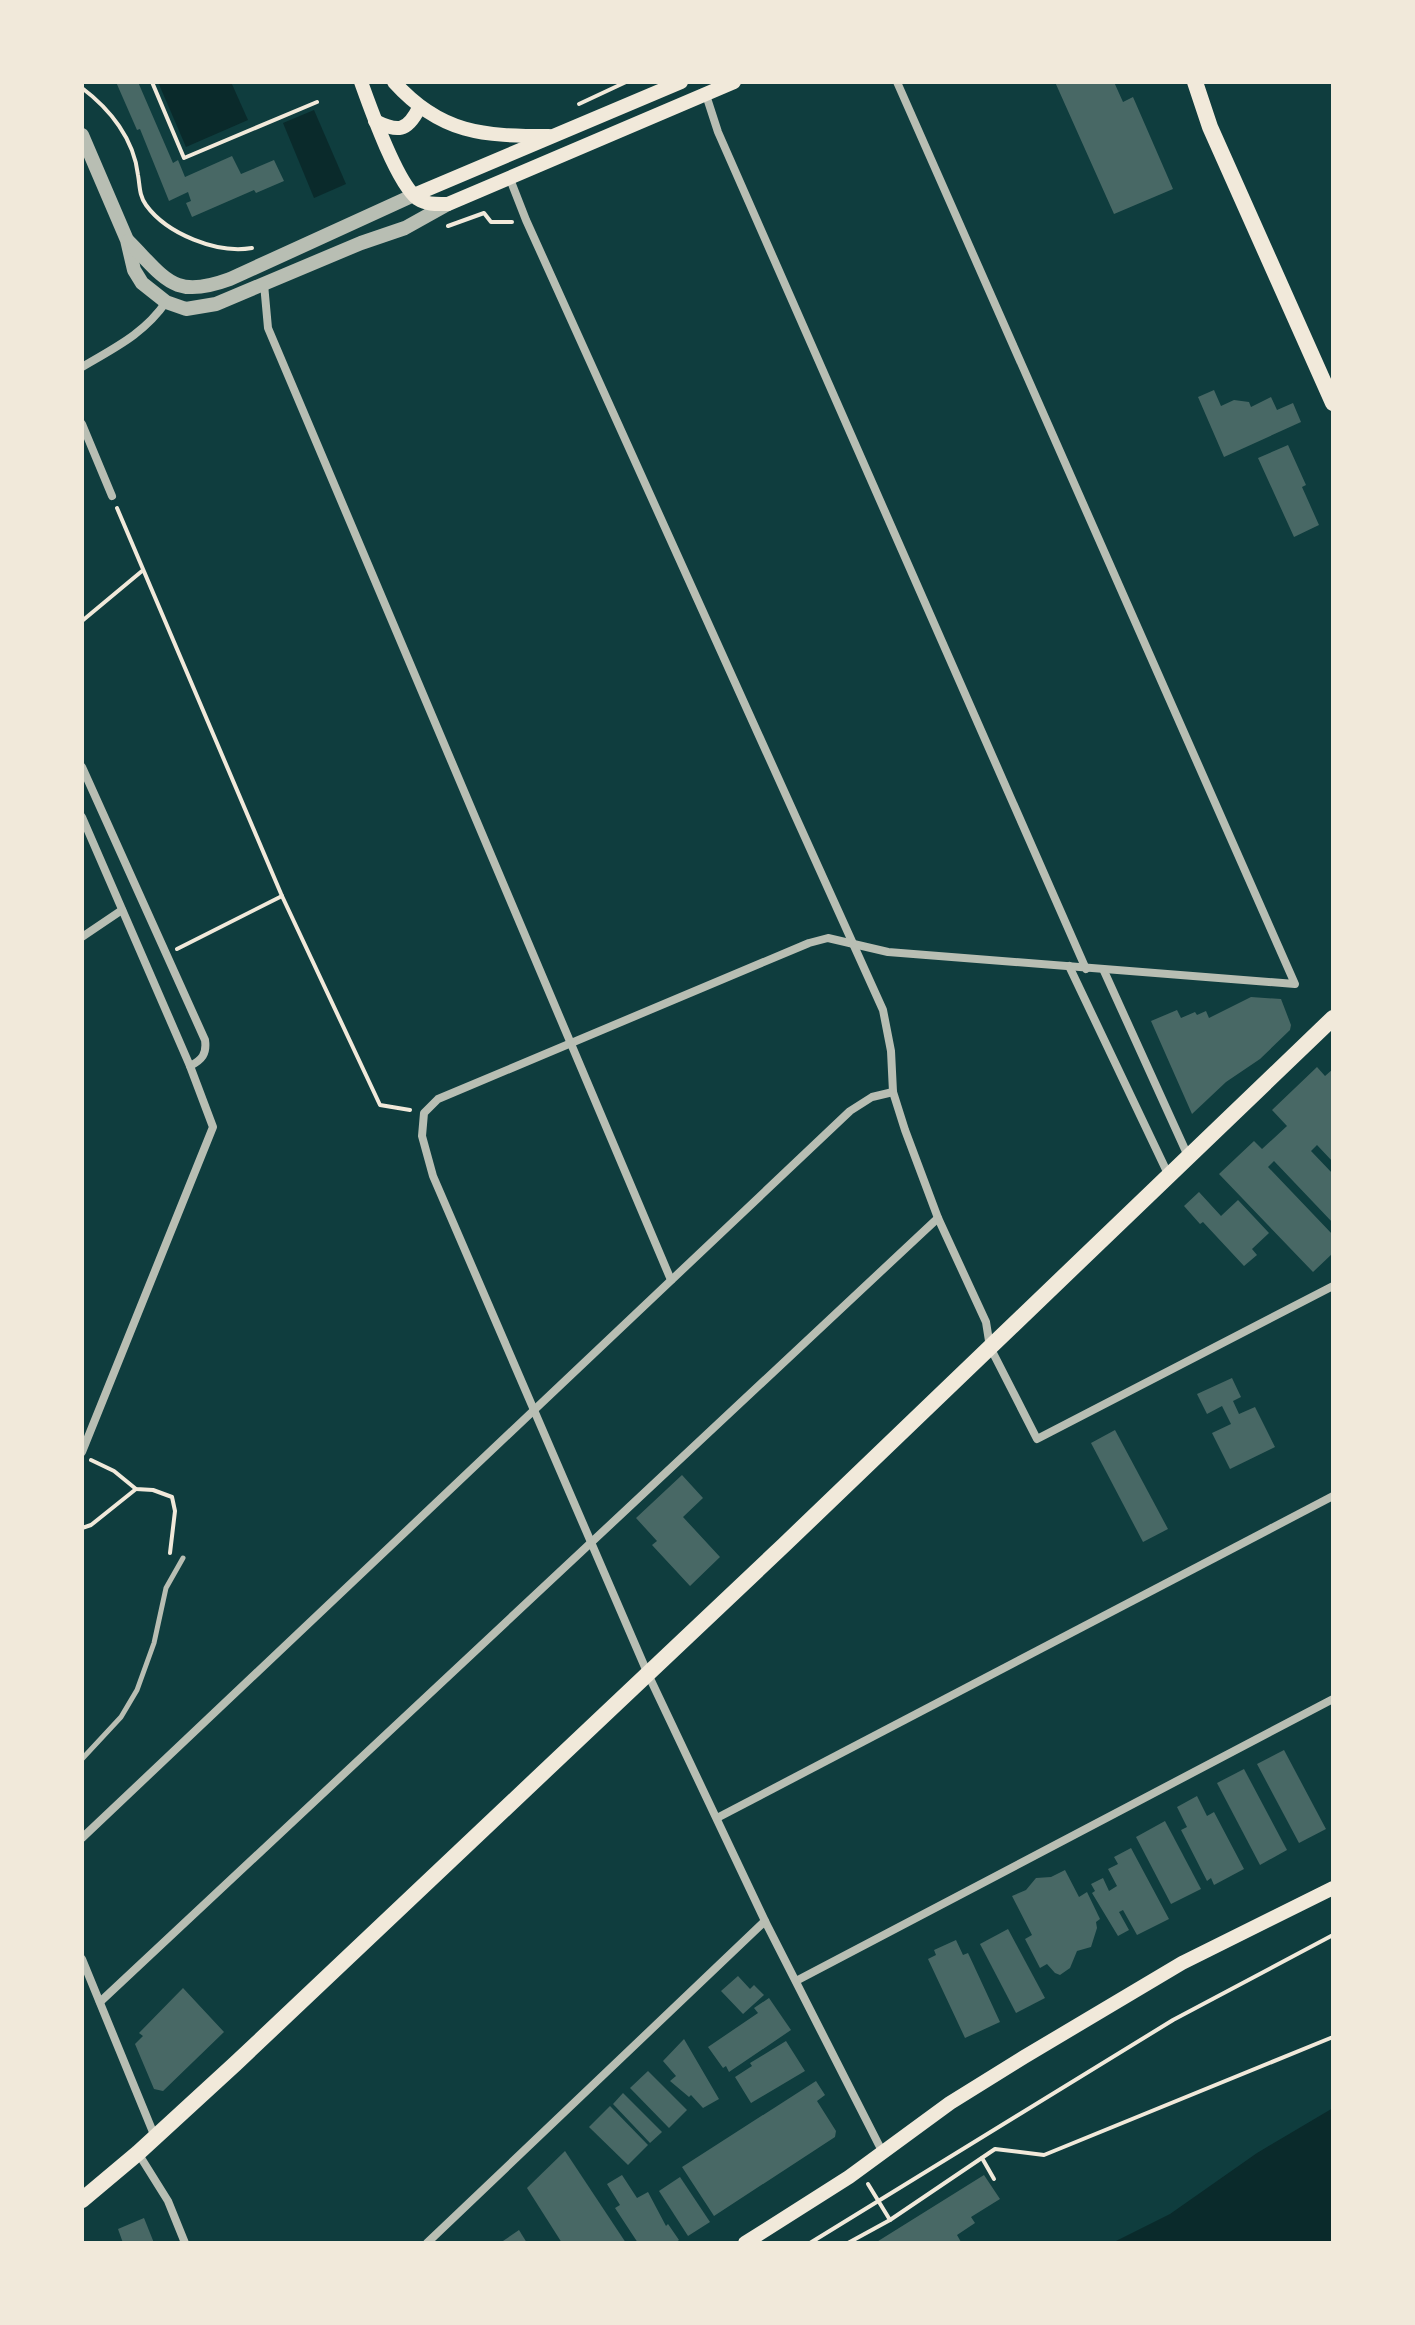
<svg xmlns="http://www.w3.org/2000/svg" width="1415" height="2325" viewBox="0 0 1415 2325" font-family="'Titillium Web',sans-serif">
<rect width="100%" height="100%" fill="#0f3d3e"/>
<g fill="#0a2a2b">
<polygon points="158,82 231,82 248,120 186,147"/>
<polygon points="314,110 346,184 314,198 283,123"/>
<polygon points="1333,2108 1333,2243 1112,2243 1170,2214 1257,2153"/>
</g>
<g fill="#486865">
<polygon points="116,82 138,82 173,163 178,160 185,177 232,156 241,174 274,160 284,181 256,193 254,190 192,217 186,203 191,201 188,192 169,201 140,129 137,130"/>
<polygon points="1055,82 1114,82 1123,102 1133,97 1173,189 1114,214"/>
<polygon points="1214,390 1221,406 1234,400 1249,402 1251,407 1271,397 1277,410 1293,403 1301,422 1224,457 1198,397"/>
<polygon points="1288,445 1306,485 1302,487 1319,525 1294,537 1258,458"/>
<polygon points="1251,997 1281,999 1291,1025 1290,1030 1260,1059 1226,1082 1192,1114 1151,1021 1177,1010 1181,1018 1195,1012 1197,1015 1206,1011 1209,1018"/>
<polygon points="1317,1067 1325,1076 1333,1069 1333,1162 1317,1145 1311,1151 1333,1174 1333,1223 1274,1161 1268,1167 1333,1235 1333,1253 1313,1272 1219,1174 1254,1141 1262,1149 1287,1126 1272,1110"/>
<polygon points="1199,1192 1221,1216 1238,1200 1269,1233 1252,1249 1257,1255 1244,1266 1203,1222 1200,1224 1184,1206"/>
<polygon points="1232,1378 1241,1397 1233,1401 1239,1414 1255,1407 1275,1447 1230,1469 1212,1433 1231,1424 1222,1406 1207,1414 1197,1394"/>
<polygon points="1115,1430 1168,1529 1143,1542 1091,1443"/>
<polygon points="682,1475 703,1498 683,1517 720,1557 690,1586 652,1545 657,1541 636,1518"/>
<polygon points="1284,1750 1326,1829 1299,1843 1257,1764"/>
<polygon points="1244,1769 1287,1850 1260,1865 1217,1783"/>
<polygon points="1197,1796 1207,1816 1214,1812 1244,1869 1214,1885 1211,1878 1207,1881 1181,1830 1187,1827 1177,1807"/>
<polygon points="1165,1821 1201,1889 1171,1904 1136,1837"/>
<polygon points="1131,1848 1169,1919 1137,1935 1123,1910 1119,1912 1129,1930 1118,1936 1092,1893 1095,1891 1091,1884 1103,1878 1109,1891 1117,1886 1108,1869 1118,1864 1114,1857"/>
<polygon points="1065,1870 1079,1897 1087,1892 1100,1919 1096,1922 1097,1928 1091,1947 1077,1951 1070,1968 1060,1975 1055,1973 1047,1964 1040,1968 1025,1939 1032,1935 1012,1896 1026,1890 1036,1878 1051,1877"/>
<polygon points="1008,1929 1045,1998 1016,2013 980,1944"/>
<polygon points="956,1940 963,1955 968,1953 1000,2022 965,2038 928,1959 936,1955 934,1950"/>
<polygon points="738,1976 750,1989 754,1985 764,1995 743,2014 721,1991"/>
<polygon points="183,1988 224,2032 163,2091 154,2089 135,2044 143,2036 139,2033"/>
<polygon points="769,1998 791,2030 729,2072 726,2066 723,2068 708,2047 758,2013 754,2008"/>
<polygon points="684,2039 719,2099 703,2108 691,2095 689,2097 670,2081 676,2076 663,2061"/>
<polygon points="786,2041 805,2071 751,2103 735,2077 752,2066 750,2063"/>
<polygon points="648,2071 687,2110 669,2128 630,2088"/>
<polygon points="816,2081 825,2095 817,2101 836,2131 835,2137 714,2216 682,2167"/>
<polygon points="623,2093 662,2132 650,2143 613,2104"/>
<polygon points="610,2106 648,2145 628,2165 589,2127"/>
<polygon points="565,2151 626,2243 562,2243 527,2188"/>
<polygon points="622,2175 637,2198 648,2192 666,2226 668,2224 679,2240 675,2243 638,2243 615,2208 620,2205 607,2184"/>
<polygon points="984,2175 1000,2199 971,2217 975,2223 957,2235 961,2242 959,2243 875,2243"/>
<polygon points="680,2177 710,2222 688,2236 659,2191"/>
<polygon points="144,2218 154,2243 123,2243 118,2229"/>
<polygon points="519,2230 527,2243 500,2243"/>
</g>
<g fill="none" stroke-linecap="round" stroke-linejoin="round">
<g stroke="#f1e9da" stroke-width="4">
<polyline points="152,82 184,158 317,102"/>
<path d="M82,88C110,109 134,139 138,175C140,186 139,195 146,205C167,234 217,254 252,248"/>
<polyline points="579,104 626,82"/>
<polyline points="448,226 484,213 491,222 512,222"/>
<polyline points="117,508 282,896 380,1105 410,1110"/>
<polyline points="82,621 142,571"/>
<polyline points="177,949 282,896"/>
<polyline points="91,1460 114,1471 136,1489 153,1490 172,1497 175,1511 170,1553"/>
<polyline points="82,1528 91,1525 136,1489"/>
<polyline points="982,2158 994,2179"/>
<polyline points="868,2184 890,2220"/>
<polyline points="810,2243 1173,2020 1333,1935"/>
<polyline points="848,2243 890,2220 995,2149 1044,2155 1333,2037"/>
</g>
<polyline stroke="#b8beb3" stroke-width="5" points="82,1759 121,1717 137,1690 154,1643 166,1588 183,1558"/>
<g stroke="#b8beb3" stroke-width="8">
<polyline points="706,95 718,132 1086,969"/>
<polyline points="510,179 526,220 883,1010 891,1051 893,1092 905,1130 938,1218 986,1322 990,1347 1037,1439 1333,1286"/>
<polyline points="264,284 268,328 671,1280"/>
<path d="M82,367C114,348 144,334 166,302"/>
<polyline points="82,424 112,496"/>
<path d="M82,767L205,1040C207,1054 202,1060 190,1066"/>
<polyline points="82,817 190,1066 213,1127 82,1452"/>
<polyline points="82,937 122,910"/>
<polyline points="1069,966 1169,1176"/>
<polyline points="1104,971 1188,1156"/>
<polyline points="717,1818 1333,1496"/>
<polyline points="82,1838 850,1111 872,1097 893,1092"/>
<polyline points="82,1959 155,2137"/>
<polyline points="796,1981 1333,1699"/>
<polyline points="100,2002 938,1218"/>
<polyline points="882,2151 765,1921 647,1672 433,1176 422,1136 424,1113 438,1099 809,943 828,938 888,952 1295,984 897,82"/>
<polyline points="138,2153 168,2201 185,2243"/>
<polyline points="427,2243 765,1921"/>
</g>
<g stroke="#b8beb3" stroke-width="14">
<polyline points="82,135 127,240 134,270 142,283 166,302 186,309 216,304 361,243 405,228 448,204"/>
<path d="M128,241C166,279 173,300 230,279L414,195"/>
</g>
<g stroke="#f1e9da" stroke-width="14">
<path d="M361,82C370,107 397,184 418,199C427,205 437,204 448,204L734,82"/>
<path d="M394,82C441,134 483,136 549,136"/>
<path d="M375,121C398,132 407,132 419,108"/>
<polyline points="414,195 681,82"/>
<polyline points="745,2243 849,2177 950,2103 1024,2057 1182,1963 1333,1888"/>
</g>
<g stroke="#f1e9da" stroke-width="16">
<polyline points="1195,82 1210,127 1333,403"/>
<polyline points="82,2200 138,2153 235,2064 784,1545 1333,1018"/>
</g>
</g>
<rect width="1415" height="2325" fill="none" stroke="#f1e9da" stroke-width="168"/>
</svg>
